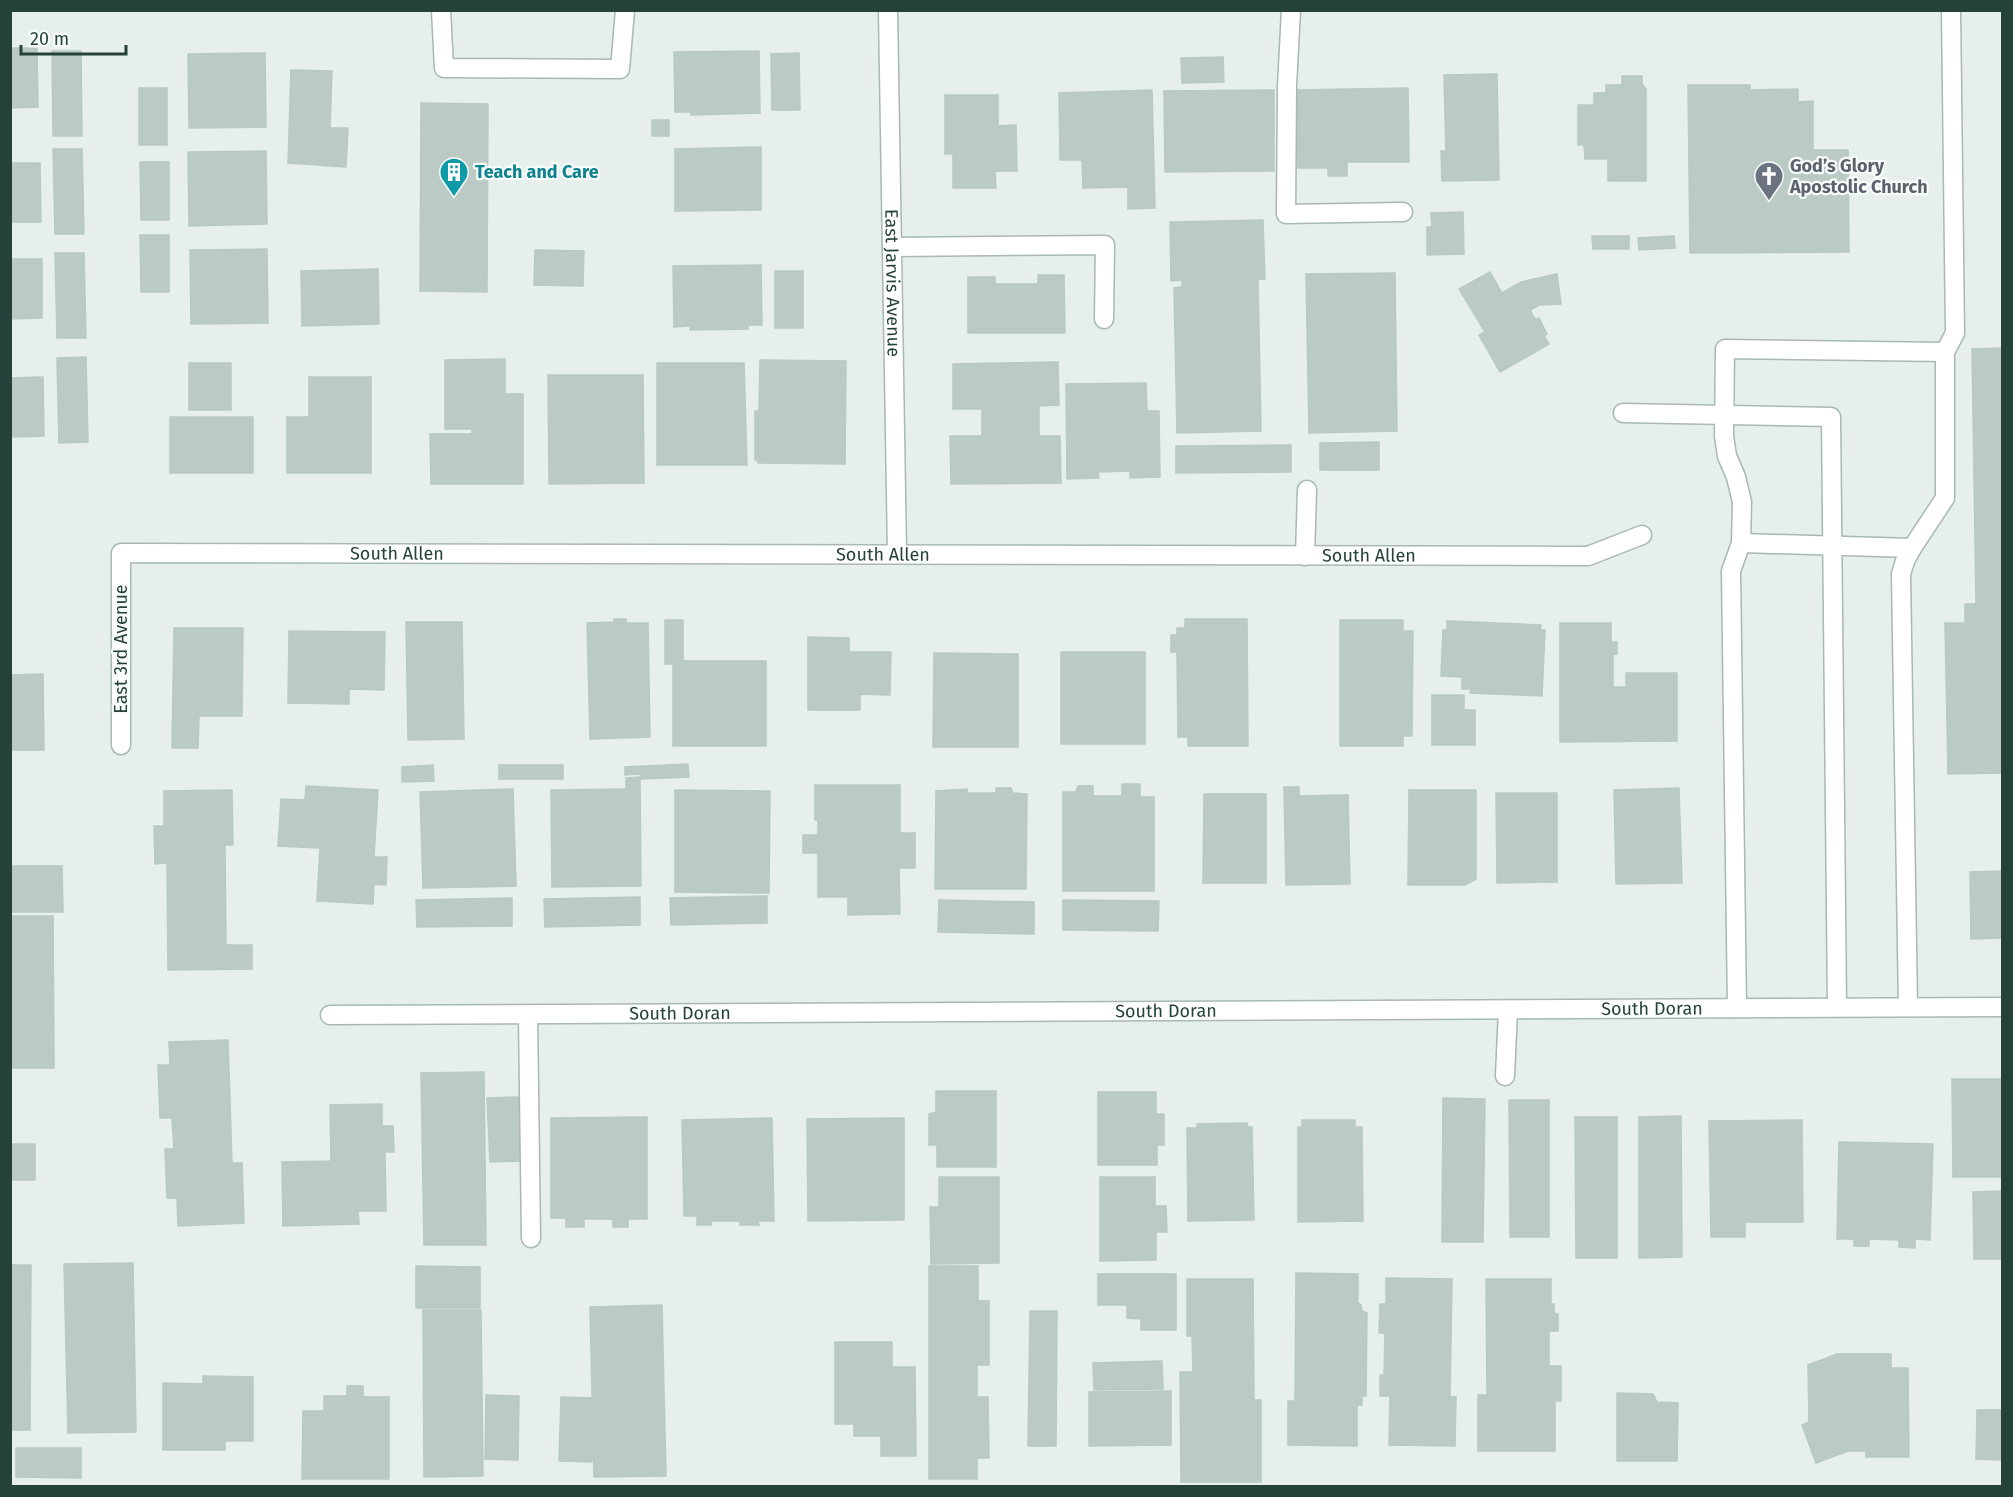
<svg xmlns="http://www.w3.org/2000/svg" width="2013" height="1497" viewBox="0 0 2013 1497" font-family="'Fira Sans',sans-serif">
<rect width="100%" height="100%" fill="#e6efeb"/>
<g fill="#bbcac4" stroke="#b8c9c2" stroke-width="1.5">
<polygon points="10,48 37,48 38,107 10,108"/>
<polygon points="52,51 81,51 82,136 53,136"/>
<polygon points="759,51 760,113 691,115 691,112 675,112 674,52"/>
<polygon points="265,53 266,127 189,128 188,54"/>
<polygon points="799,53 800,110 772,110 771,54"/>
<polygon points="1223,57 1224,82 1182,83 1181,58"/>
<polygon points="291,70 332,71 330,128 348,128 346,167 288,163"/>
<polygon points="1497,74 1499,180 1442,181 1441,151 1446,151 1444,75"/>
<polygon points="1622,76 1642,76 1642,84 1646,89 1646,181 1608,181 1608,159 1585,159 1584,145 1578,145 1578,105 1594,105 1594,93 1606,93 1606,85 1622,85"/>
<polygon points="1688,85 1750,85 1750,90 1798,89 1798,102 1813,101 1813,150 1848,150 1849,252 1690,253"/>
<rect x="139" y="88" width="28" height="57"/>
<polygon points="1408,88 1409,162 1347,162 1347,176 1328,176 1328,168 1298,168 1297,90"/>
<polygon points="1152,90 1155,208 1128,209 1128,187 1083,188 1082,160 1060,160 1059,93"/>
<polygon points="1274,90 1274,171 1165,172 1164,91"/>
<polygon points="945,95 998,95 998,126 1016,125 1017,171 995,171 996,188 953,188 953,154 945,154"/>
<polygon points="421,103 488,104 487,292 420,291"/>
<rect x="652" y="120" width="17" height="16"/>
<polygon points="761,147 761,210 675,211 675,149"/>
<polygon points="53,149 82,149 84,234 55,234"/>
<polygon points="266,151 267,224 189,226 188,152"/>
<polygon points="140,162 169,162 169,220 141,220"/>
<polygon points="10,163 40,163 41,222 10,222"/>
<polygon points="1463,212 1464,254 1427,255 1427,227 1432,227 1431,213"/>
<polygon points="1263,220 1265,279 1258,279 1261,431 1177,433 1174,288 1182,287 1182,280 1171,281 1170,222"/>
<polygon points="140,235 169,235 169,292 141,292"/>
<polygon points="1592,236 1629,236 1629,249 1593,249"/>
<polygon points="1674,236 1675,248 1639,250 1638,238"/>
<polygon points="267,249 268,323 191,324 190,250"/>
<polygon points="535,250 584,251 583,286 534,285"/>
<polygon points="55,253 84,253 86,338 57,338"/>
<polygon points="10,259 42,259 42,318 10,319"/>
<polygon points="761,265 762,325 748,325 748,329 690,330 690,326 674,327 673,266"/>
<polygon points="378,269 379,324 302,326 301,271"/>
<rect x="775" y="271" width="28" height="57"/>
<polygon points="1490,272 1502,293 1521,282 1557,274 1561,304 1539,305 1530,310 1535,319 1539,318 1547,334 1544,336 1549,344 1500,372 1479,335 1485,332 1459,289"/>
<polygon points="1395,273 1397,431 1309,433 1306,274"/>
<polygon points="1038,275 1064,275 1065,333 968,333 968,277 995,277 995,284 1038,284"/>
<polygon points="2002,348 2002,773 1948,774 1945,623 1965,623 1965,604 1976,604 1972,349"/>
<polygon points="86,357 88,442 59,443 57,358"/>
<polygon points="505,359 505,394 523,394 523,484 431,484 430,434 472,434 472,429 445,429 445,360"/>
<polygon points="760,360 846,361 845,464 758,463 758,461 755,460 755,411 759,411"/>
<polygon points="1058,362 1059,405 1039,406 1039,436 1060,436 1061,483 951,484 950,436 982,436 982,409 953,409 953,364"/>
<rect x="189" y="363" width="42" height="47"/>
<polygon points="657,363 744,363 747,465 657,465"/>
<polygon points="548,375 643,375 644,483 549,484"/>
<polygon points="43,377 44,436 10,437 10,378"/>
<polygon points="309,377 371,377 371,473 287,473 287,417 309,417"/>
<polygon points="1146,383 1147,411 1159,411 1160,477 1130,478 1130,471 1098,472 1099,478 1067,479 1066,384"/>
<rect x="170" y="417" width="83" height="56"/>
<polygon points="1379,442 1379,470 1320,470 1320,443"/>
<polygon points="1291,445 1291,472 1176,473 1176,446"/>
<polygon points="614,619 626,619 626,623 648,623 650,737 590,739 587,623 614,622"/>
<polygon points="1185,619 1247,619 1248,746 1188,746 1188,737 1178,737 1177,652 1171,652 1171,635 1177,635 1177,628 1185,628"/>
<polygon points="665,620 683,620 683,661 766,661 766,746 673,746 673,664 665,664"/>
<polygon points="1340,620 1403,620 1403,631 1413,631 1412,736 1403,736 1403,746 1340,746"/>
<polygon points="1447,621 1541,625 1540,630 1545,630 1542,696 1470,693 1471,689 1462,689 1462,677 1441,676 1443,630 1447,630"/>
<polygon points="406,622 462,622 464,739 408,740"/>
<polygon points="1560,623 1611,623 1611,642 1617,642 1617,654 1613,654 1613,687 1626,687 1626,673 1677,673 1677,741 1560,742"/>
<polygon points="174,628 243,628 242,716 199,716 198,748 172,748"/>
<polygon points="289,631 385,632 384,690 349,689 349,704 288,703"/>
<polygon points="808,637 849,638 849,652 891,652 890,695 860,694 860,710 808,710"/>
<rect x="1061" y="652" width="84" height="92"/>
<polygon points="934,653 1018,654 1018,747 933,747"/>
<polygon points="43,674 44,750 10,750 10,675"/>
<polygon points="1432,695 1464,695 1464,710 1475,710 1475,745 1432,745"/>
<polygon points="688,764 689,777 641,779 641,774 625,775 625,767"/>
<polygon points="433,765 434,781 402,782 402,767"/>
<rect x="499" y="765" width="64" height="14"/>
<polygon points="640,777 641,886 552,887 551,790 626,789 626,778"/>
<polygon points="1122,784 1140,784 1140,797 1154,797 1154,891 1063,891 1063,792 1076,792 1078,786 1093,786 1093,796 1122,796"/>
<polygon points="815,785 900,785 900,833 915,833 915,868 899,868 900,914 848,915 848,897 818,897 818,853 803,853 803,835 818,835 818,820 815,820"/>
<polygon points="306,786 378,790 374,857 387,857 386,885 374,884 373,904 317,901 320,848 278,846 281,799 305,800"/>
<polygon points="1284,787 1299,787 1299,796 1348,795 1350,884 1286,885"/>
<polygon points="996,788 1011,788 1013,793 1027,794 1026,889 935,889 936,791 967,789 967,793 996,793"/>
<polygon points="1679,788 1682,883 1616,884 1614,790"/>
<polygon points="513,789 516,886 423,888 420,792"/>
<polygon points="232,790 233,845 225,845 226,945 252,945 252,969 168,970 167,863 155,864 154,826 164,826 164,791"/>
<polygon points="675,790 770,791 769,893 675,892"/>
<polygon points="1409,790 1476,790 1476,879 1465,885 1408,885"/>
<polygon points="1496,793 1557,793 1557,882 1497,883"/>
<polygon points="1204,794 1266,794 1266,883 1203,883"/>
<polygon points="10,866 62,866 63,912 10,912"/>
<polygon points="2002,871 2002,938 1971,939 1970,872"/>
<polygon points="767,896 767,923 671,925 670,898"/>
<polygon points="640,897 640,925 545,927 544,899"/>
<polygon points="512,898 512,926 417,927 416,900"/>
<polygon points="939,900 1034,902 1034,934 938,932"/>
<polygon points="1063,900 1159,901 1158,931 1063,930"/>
<polygon points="10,916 53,916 54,1068 10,1068"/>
<polygon points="228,1040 232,1163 242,1163 244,1223 178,1226 177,1198 167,1198 165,1149 174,1149 172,1118 160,1118 158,1065 170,1065 169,1042"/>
<polygon points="484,1072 486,1245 424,1245 421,1073"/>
<polygon points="1952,1079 2002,1079 2002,1177 1953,1177"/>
<polygon points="936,1091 996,1091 996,1167 937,1167 937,1145 929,1145 929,1114 936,1112"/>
<polygon points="1098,1092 1156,1092 1156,1114 1164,1114 1164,1145 1157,1145 1157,1165 1098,1165"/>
<polygon points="519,1097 521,1161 490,1162 487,1098"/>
<polygon points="1443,1098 1485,1099 1483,1242 1442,1242"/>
<polygon points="1509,1100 1549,1100 1549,1237 1510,1237"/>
<polygon points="382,1104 382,1126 393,1126 394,1152 385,1152 386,1211 358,1211 359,1224 283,1226 282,1162 331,1161 330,1105"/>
<polygon points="1681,1116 1682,1257 1639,1258 1639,1117"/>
<polygon points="647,1117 647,1219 628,1219 628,1227 613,1227 613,1219 584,1219 584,1227 566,1227 566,1218 551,1218 551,1118"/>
<polygon points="1575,1117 1617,1117 1617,1258 1576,1258"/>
<polygon points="772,1118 774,1221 758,1221 759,1225 740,1225 740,1221 711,1221 711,1225 697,1225 697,1216 684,1216 682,1120"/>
<polygon points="904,1118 904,1220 808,1221 807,1119"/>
<polygon points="1302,1120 1355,1120 1355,1127 1362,1127 1363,1221 1298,1222 1298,1127 1302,1127"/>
<polygon points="1802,1120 1803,1222 1745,1222 1745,1237 1711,1237 1709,1121"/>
<polygon points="1247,1123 1248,1127 1252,1127 1254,1220 1188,1221 1187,1128 1197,1128 1197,1124"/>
<polygon points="1839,1142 1933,1144 1930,1240 1915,1239 1915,1248 1899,1247 1899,1240 1869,1239 1869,1246 1854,1246 1854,1239 1837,1239"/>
<rect x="10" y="1144" width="25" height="36"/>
<polygon points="939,1177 999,1177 999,1263 931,1264 930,1207 939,1207"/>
<polygon points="1100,1177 1155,1177 1155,1206 1166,1206 1167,1232 1156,1232 1156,1260 1100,1261"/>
<polygon points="2002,1191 2002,1259 1974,1259 1973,1192"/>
<polygon points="133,1263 136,1432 68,1433 64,1264"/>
<polygon points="10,1265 31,1265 30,1430 10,1430"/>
<polygon points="416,1266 480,1267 480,1308 416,1308"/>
<polygon points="929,1266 978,1266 978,1301 989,1301 989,1365 977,1365 977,1397 988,1397 989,1458 977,1458 977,1479 929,1479"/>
<polygon points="1296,1273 1358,1274 1358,1303 1361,1305 1362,1311 1367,1313 1366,1396 1362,1396 1362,1405 1357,1405 1357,1446 1288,1445 1288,1401 1295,1401"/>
<polygon points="1098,1274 1176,1274 1176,1330 1141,1330 1141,1319 1127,1318 1127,1305 1098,1305"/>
<polygon points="1386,1278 1452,1279 1450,1397 1456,1397 1455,1446 1389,1445 1390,1396 1380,1396 1380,1375 1384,1375 1385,1333 1379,1333 1380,1304 1386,1304"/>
<polygon points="1187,1279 1253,1279 1254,1400 1261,1400 1261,1482 1181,1482 1180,1372 1193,1372 1192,1336 1187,1336"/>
<polygon points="1486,1279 1551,1279 1551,1304 1554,1304 1554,1313 1558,1314 1558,1331 1549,1331 1549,1366 1561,1366 1561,1401 1555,1401 1555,1451 1478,1451 1478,1395 1487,1395"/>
<polygon points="662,1305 666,1476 594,1477 590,1307"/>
<polygon points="423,1310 481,1310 483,1476 424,1477"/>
<polygon points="1030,1311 1057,1311 1056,1446 1028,1446"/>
<polygon points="835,1342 892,1342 892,1367 915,1367 916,1456 881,1456 881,1436 854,1436 854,1424 835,1424"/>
<polygon points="1837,1354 1891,1354 1891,1368 1908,1368 1909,1457 1866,1457 1866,1451 1848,1451 1816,1463 1802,1425 1809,1422 1808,1365"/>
<polygon points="1162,1361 1163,1389 1094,1390 1093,1363"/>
<polygon points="203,1376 253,1377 253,1441 225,1441 225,1450 163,1450 163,1383 203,1384"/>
<polygon points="347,1386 363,1386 363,1397 389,1397 389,1479 302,1479 303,1411 324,1411 324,1396 347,1396"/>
<polygon points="1171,1391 1171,1445 1089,1446 1089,1392"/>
<polygon points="1617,1393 1653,1394 1657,1402 1678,1403 1677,1461 1617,1461"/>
<polygon points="486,1395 519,1396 518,1460 485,1459"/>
<polygon points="561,1397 593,1398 592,1462 559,1461"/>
<polygon points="1977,1410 2002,1410 2002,1463 2002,1460 1976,1459"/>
<polygon points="16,1448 81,1448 81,1478 16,1477"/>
</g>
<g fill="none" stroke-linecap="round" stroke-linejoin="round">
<g stroke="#a8b8b2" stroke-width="21">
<g id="minor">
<polyline points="441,10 444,68 620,69 625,10"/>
<path id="s1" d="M888,10L897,554"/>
<polyline points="1291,10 1287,86 1286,214 1403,212"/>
<polyline points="892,247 1105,245 1104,319"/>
<polyline points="1623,413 1831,417 1837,1007"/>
<polyline points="1741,543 1912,548"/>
<polyline points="1305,556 1307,490"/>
<path id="s2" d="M121,745V553L1588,556L1642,535"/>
<polyline points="1908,1007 1901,574 1905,561 1912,548 1945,498 1945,352 1955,333 1951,10"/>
<polyline points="1737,1008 1731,571 1741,543 1742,502 1736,477 1727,456 1724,436 1725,349 1945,352"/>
<path id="s3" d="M330,1015L2002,1007"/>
<polyline points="528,1015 531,1238"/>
<polyline points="1505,1076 1508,1010"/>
</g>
</g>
<use href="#minor" stroke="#fff" stroke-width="18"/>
</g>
<defs>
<g id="building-pin" transform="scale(1.5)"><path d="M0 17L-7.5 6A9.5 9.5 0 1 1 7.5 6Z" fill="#0f9aa8" stroke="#f7fbf9"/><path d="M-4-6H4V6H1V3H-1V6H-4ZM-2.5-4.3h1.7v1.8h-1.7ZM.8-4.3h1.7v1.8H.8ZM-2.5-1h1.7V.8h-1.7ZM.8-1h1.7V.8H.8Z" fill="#fff"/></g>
<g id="church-pin" transform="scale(1.5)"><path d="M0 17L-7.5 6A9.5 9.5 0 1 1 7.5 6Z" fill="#6b7280" stroke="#f7fbf9"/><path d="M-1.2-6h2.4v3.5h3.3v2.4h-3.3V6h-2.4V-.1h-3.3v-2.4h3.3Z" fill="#fff"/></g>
</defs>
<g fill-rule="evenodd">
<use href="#building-pin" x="454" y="172"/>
<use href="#church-pin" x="1769" y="176"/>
</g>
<g text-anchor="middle" stroke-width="4.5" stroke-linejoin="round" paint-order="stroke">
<g font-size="18" font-weight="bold" fill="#5b616d" stroke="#f7fbf9" text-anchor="start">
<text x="1790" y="172">God’s Glory<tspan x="1790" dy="21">Apostolic Church</tspan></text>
</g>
<g font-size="18" font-weight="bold" fill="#0d838f" stroke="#f7fbf9" text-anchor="start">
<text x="475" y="178">Teach and Care</text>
</g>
<g font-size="18" fill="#24423a" stroke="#f7fbf9">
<text dy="6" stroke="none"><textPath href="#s1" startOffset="273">East Jarvis Avenue</textPath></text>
<text dy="6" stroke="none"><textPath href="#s2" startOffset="468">South Allen</textPath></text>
<text dy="6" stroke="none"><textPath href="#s2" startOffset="954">South Allen</textPath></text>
<text dy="6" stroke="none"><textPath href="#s2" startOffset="1440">South Allen</textPath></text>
<text transform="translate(121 649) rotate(-90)" y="6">East 3rd Avenue</text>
<text dy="6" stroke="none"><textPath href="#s3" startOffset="1322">South Doran</textPath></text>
<text dy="6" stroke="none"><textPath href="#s3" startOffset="836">South Doran</textPath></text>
<text dy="6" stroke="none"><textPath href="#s3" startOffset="350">South Doran</textPath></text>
</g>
</g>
<rect width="2013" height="1497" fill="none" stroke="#24423a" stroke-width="24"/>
<path d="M21 45v9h105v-9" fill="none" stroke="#24423a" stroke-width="3"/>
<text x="30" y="45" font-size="18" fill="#24423a" stroke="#f7fbf9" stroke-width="4.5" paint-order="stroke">20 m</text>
</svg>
